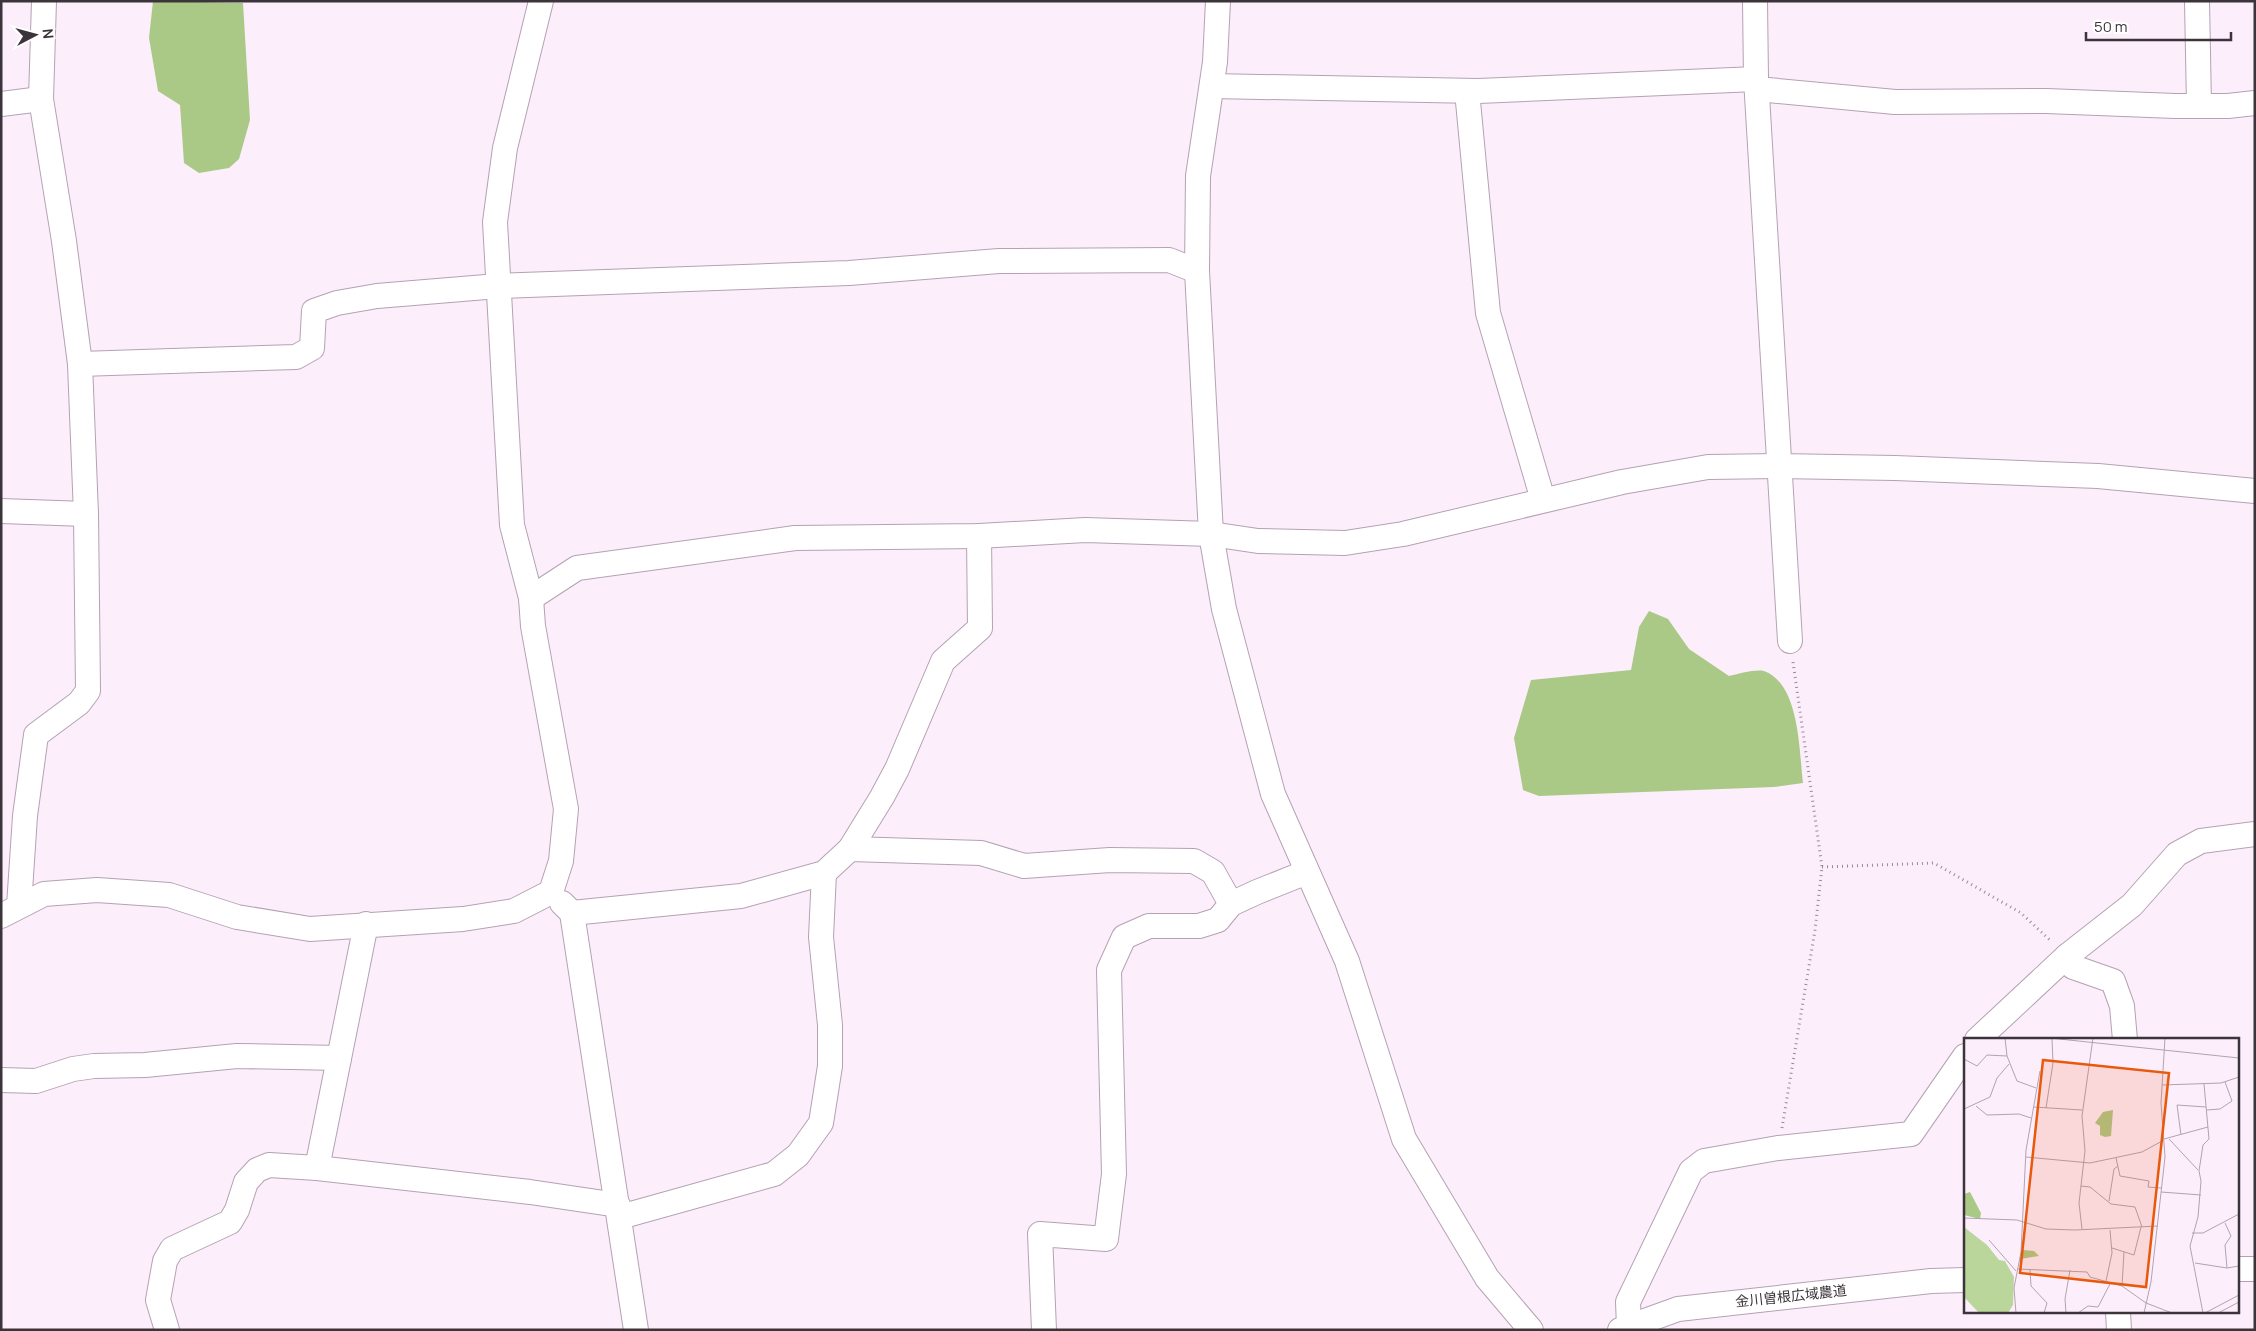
<svg xmlns="http://www.w3.org/2000/svg" width="2256" height="1331" viewBox="0 0 2256 1331" font-family="Manrope,'Noto Sans JP',sans-serif">
<rect width="100%" height="100%" fill="#fdeefc"/>
<g fill="#abc986">
<polygon points="153,1 243,3 250,120 239,159 229,168 199,173 184,163 180,105 158,91 149,38"/>
<path d="M1649,611L1668,619L1689,649L1729,676C1738,674 1755,669 1764,671C1800,684 1799,751 1803,783L1774,787L1539,796L1523,790L1514,738L1531,680L1631,670L1639,627Z"/>
</g>
<g fill="none" stroke-linecap="round" stroke-linejoin="round">
<g stroke="#b4a2b3" stroke-width="26">
<g id="minor">
<polyline points="1218,1 1215,62 1198,176 1197,271 1211,534 1224,609 1273,794 1347,961 1404,1139 1487,1278 1531,1330"/>
<polyline points="1755,1 1756,79 1790,641"/>
<polyline points="2197,1 2199,106"/>
<polyline points="1212,86 1478,91 1756,79"/>
<polyline points="1757,89 1895,102 2046,101 2175,106 2228,106 2255,103"/>
<polyline points="1467,91 1488,313 1543,500"/>
<polyline points="1,104 41,99"/>
<polyline points="80,364 296,357 312,348 314,311 337,303 377,296 498,286 849,273 999,261 1169,260 1197,271"/>
<polyline points="1,511 86,514"/>
<polyline points="531,598 577,568 795,538 979,536 1085,530 1211,534 1258,541 1345,543 1403,534 1622,482 1708,467 1778,466 1895,468 2098,476 2255,491"/>
<polyline points="850,849 981,853 1024,866 1110,860 1194,861 1213,872 1231,904"/>
<polyline points="562,903 572,913 636,1330"/>
<polyline points="19,906 25,816 36,735 79,703 88,691 86,514 80,364 64,241 41,99 44,1"/>
<polyline points="572,913 741,896 824,873 850,849 882,797 897,769 943,661 980,628 979,536"/>
<polyline points="1,916 44,894 97,890 169,895 237,917 310,929 463,919 514,911 551,892 561,861 566,809 533,626 531,598 512,525 495,222 505,148 541,1"/>
<polyline points="366,924 317,1168 530,1192 618,1205"/>
<polyline points="2067,956 2073,967 2113,981 2122,1006 2125,1040"/>
<polyline points="1977,1040 2067,956 2132,905 2177,854 2201,841 2255,834"/>
<polyline points="1,1080 36,1081 73,1069 94,1066 145,1065 237,1056 339,1058"/>
<polyline points="620,1217 774,1174 798,1155 821,1123 830,1066 830,1025 821,937 824,873"/>
<polyline points="2237,1269 2255,1269"/>
<polyline points="2118,1312 2119,1330"/>
<polyline points="1629,1326 1628,1302 1691,1171 1704,1161 1778,1148 1911,1134 1965,1056"/>
<polyline points="167,1330 158,1300 165,1261 172,1249 230,1222 237,1210 246,1182 257,1170 269,1165 317,1168"/>
<polyline points="1044,1330 1040,1234 1106,1239 1114,1174 1109,970 1124,937 1149,926 1199,926 1218,920 1231,904 1257,892 1307,872"/>
<polyline points="1620,1330 1678,1309 1931,1281 1965,1280"/>
</g>
</g>
<g stroke="#978c96" stroke-width="3" stroke-dasharray="1 4" stroke-linecap="butt">
<polyline points="1822,867 1934,863 2021,913 2052,942"/>
<polyline points="1782,1128 1815,930 1822,867 1793,662"/>
</g>
<use href="#minor" stroke="#fff" stroke-width="24"/>
</g>
<g text-anchor="middle" stroke-width="4" stroke-linejoin="round" paint-order="stroke">
<g font-size="14" fill="#3c343b" stroke="#fff">
<text transform="translate(1791 1296) rotate(-6)" y="5">金川曽根広域農道</text>
</g>
</g>
<g transform="translate(1964 1038)">
<rect width="275" height="275" fill="#fdeefc"/>
<path d="M0,189L23,207L35,222L41,223L50,239L49,267L44,275H15L0,259Z" fill="#bbd69b"/>
<path d="M149,72L147,98L141,99L136,97V88L131,85L139,74ZM6,154L17,175L16,181L0,177V156ZM59,212L70,213L75,218L56,221Z" fill="#abc986"/>
<path fill="none" stroke="#b0a4af" stroke-width="1" d="M41,0L43,18L53,43L72,50M86,0L275,20M0,21L13,28L23,17L43,18M198,47L257,45L275,39M12,68L23,77L55,76L67,80M70,69L118,72M82,70L89,25L88,1M0,71L26,59L33,40L45,26M243,72L256,71L268,63L261,44M217,97L213,67L242,69M200,101L244,89M205,101L234,132M62,119L126,125L178,114L200,102M152,120L156,138L185,143L184,149L197,150M117,148L126,149L147,166L171,169L178,189M197,154L237,157M145,163L150,131L154,128M0,180L53,182L82,191L111,192L194,188M261,185L267,198L261,207L263,230M118,191L115,165L121,113L118,78L129,0M228,195H239L275,176M25,202L52,233M148,210L170,217L177,189M231,225L263,230L275,228M53,231L123,234L126,239L158,248L182,265L208,275M66,232L67,248L83,265L80,275M142,243L148,215L146,192M158,248L160,214M52,275L50,250L57,214L62,112L76,33M102,275L101,261L106,232M114,275L124,268L134,269L146,246M180,275L187,244L201,119L197,65L201,0M239,275L226,208L234,179L237,143L235,133L239,107L245,101L240,46M241,275L275,257M254,275L275,264"/>
<path fill="#e8590c" fill-opacity="0.15" stroke="#e8590c" stroke-width="2.5" d="M79,22L205,35L182,249L56,235Z"/>
<rect width="275" height="275" fill="none" stroke="#3c343b" stroke-width="2.5"/>
</g>
<rect width="2256" height="1331" fill="none" stroke="#3c343b" stroke-width="5"/>
<g transform="translate(35 35) rotate(84)" stroke="#ffffff" stroke-width="4" paint-order="stroke">
<path d="M0-4L9 19L0 12L-9 19Z" fill="#3c343b"/>
<text y="-8" font-size="14" font-weight="bold" text-anchor="middle" fill="#3c343b">N</text>
</g>
<path d="M2086 32v8h145v-8" fill="none" stroke="#3c343b" stroke-width="2.5"/>
<text x="2094" y="32" font-size="15" fill="#3c343b" stroke="#ffffff" stroke-width="4" paint-order="stroke">50 m</text>
</svg>
